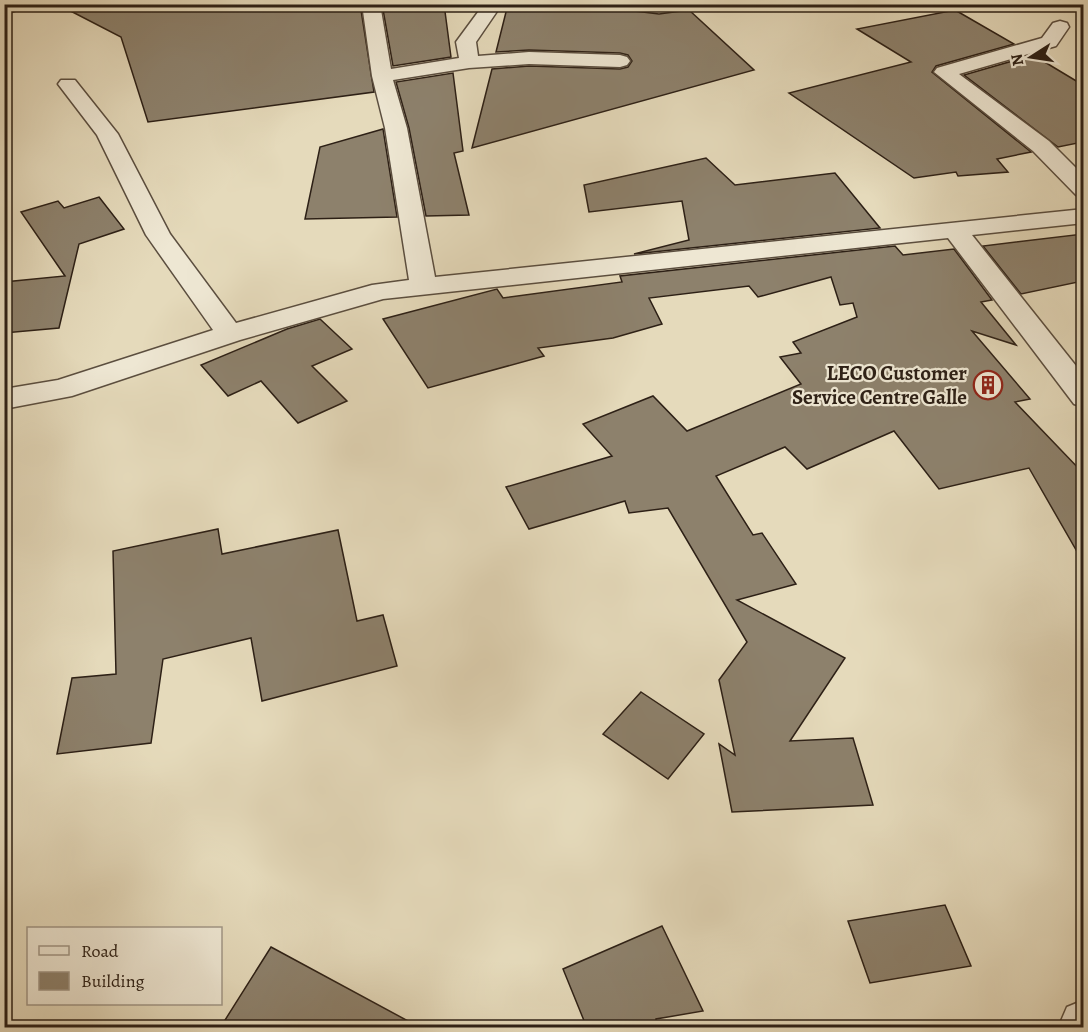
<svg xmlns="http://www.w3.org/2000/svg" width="1088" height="1032" viewBox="0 0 1088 1032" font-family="Alegreya,serif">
<rect width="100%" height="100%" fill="#e5dabb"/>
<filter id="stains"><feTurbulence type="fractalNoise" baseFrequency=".00333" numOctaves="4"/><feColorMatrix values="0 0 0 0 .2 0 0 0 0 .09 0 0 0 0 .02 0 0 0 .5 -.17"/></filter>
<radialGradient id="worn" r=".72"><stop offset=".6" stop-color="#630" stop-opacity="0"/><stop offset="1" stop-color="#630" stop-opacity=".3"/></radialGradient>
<g fill="#8d816c" stroke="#2d2016" stroke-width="1.5">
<polygon points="57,4 360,4 374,92 148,122 121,37"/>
<polygon points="382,4 444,4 451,57 393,66"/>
<polygon points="508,4 577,4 659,14 689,10 754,70 472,148 492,69 529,66 620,69 628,67 632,61 628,55 620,53 529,50 496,52"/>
<polygon points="955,10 1014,44 936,66 932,72 1031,152 997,159 1008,172 958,176 956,172 914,178 789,93 911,62 857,29"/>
<polygon points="1033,55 1083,85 1083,142 1058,147 964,75"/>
<polygon points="453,73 463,151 454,153 469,215 426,216 409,128 396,82"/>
<polygon points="383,129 397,217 305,219 320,147"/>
<polygon points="706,158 735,185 835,173 880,228 634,254 689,240 682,201 589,212 584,185"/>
<polygon points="99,197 124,229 79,244 59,328 4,333 4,282 65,276 21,212 58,201 64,208"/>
<polygon points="1083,234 1083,281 1021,294 983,246"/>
<polygon points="895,246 903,255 954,249 992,300 981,302 1016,345 972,331 1030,399 1015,402 1083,473 1083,562 1029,468 939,489 894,431 807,469 785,447 716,476 753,535 762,533 796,584 737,600 845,658 790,741 853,738 873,805 732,812 719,744 735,755 719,680 747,642 668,508 629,513 625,501 529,529 506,487 612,456 583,424 653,396 687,431 801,384 780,357 801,353 793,342 857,317 853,303 840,305 831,277 758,297 749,286 649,298 662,324 613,338 538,348 544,356 428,388 383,319 497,289 503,298 622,282 620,276"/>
<polygon points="320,319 352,349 312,366 347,401 298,423 261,381 228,396 201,365 287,329"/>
<polygon points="218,529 222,554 338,530 357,621 383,615 397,666 262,701 251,638 163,659 151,743 57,754 72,678 116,674 113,551"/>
<polygon points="641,692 704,734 668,779 603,734"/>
<polygon points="945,905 971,966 870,983 848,921"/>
<polygon points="662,926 703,1011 656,1019 656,1028 587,1028 563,969"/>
<polygon points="271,947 421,1028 220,1028"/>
</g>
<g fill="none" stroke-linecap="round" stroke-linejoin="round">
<g stroke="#5b4e3f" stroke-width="3">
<g id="minor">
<polygon points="4,4 27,4 24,8 4,14"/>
<polygon points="362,4 380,4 391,69 459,58 456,42 484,4 502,4 476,42 478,56 529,52 620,55 627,57 630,61 627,65 620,67 529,64 469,68 393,80 407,128 435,277 1084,209 1084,223 972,235 1084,376 1084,407 1074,404 948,238 383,299 240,340 72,396 4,409 4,389 58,380 213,330 146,235 97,135 58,84 61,80 75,80 118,134 170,234 236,323 372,285 409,280 385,128 372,76"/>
<polygon points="1060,21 1067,23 1069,27 1056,46 959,74 1049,141 1084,176 1084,197 1076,195 1033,151 934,72 937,68 1042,38 1053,23"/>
<polygon points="1084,1000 1084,1028 1058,1028 1067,1007"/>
</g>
</g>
<use href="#minor" fill="#eee7d3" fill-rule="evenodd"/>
</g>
<defs>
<g id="building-ring" transform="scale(1.5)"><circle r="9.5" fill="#eee7d3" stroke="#8f2418" stroke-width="1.5"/><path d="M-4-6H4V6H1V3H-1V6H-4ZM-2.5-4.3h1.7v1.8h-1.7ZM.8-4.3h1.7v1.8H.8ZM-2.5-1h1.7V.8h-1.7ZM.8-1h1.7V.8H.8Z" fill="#8f2418"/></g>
</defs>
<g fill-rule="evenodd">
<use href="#building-ring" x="988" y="385"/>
</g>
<g text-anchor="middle" stroke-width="4.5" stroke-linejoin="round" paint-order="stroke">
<g font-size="21" font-weight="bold" fill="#2d2016" stroke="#eee7d3" text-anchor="end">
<text x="967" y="380">LECO Customer<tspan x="967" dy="24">Service Centre Galle</tspan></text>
</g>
</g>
<rect width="1088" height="1032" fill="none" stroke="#e5dabb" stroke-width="24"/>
<rect x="6" y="6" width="1076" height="1020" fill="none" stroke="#2d2016" stroke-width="3"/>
<rect x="12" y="12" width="1064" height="1008" fill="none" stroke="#2d2016" stroke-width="1.5"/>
<rect x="27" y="927" width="195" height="78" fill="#eee7d3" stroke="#a19787" stroke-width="1.5"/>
<rect x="39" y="946" width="30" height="9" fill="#eee7d3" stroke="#a19787" stroke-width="1.5"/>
<text x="81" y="957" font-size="18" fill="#2d2016">Road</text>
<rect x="39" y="972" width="30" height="18" fill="#8d816c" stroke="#a19787" stroke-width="1.5"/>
<text x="81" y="987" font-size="18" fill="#2d2016">Building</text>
<g transform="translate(1031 57) rotate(258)" stroke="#eee7d3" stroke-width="4.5" paint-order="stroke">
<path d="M0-4.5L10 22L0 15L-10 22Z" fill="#2d2016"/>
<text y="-9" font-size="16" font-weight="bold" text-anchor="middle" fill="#2d2016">N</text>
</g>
<rect width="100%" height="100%" filter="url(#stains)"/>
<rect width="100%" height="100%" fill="url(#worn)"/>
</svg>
